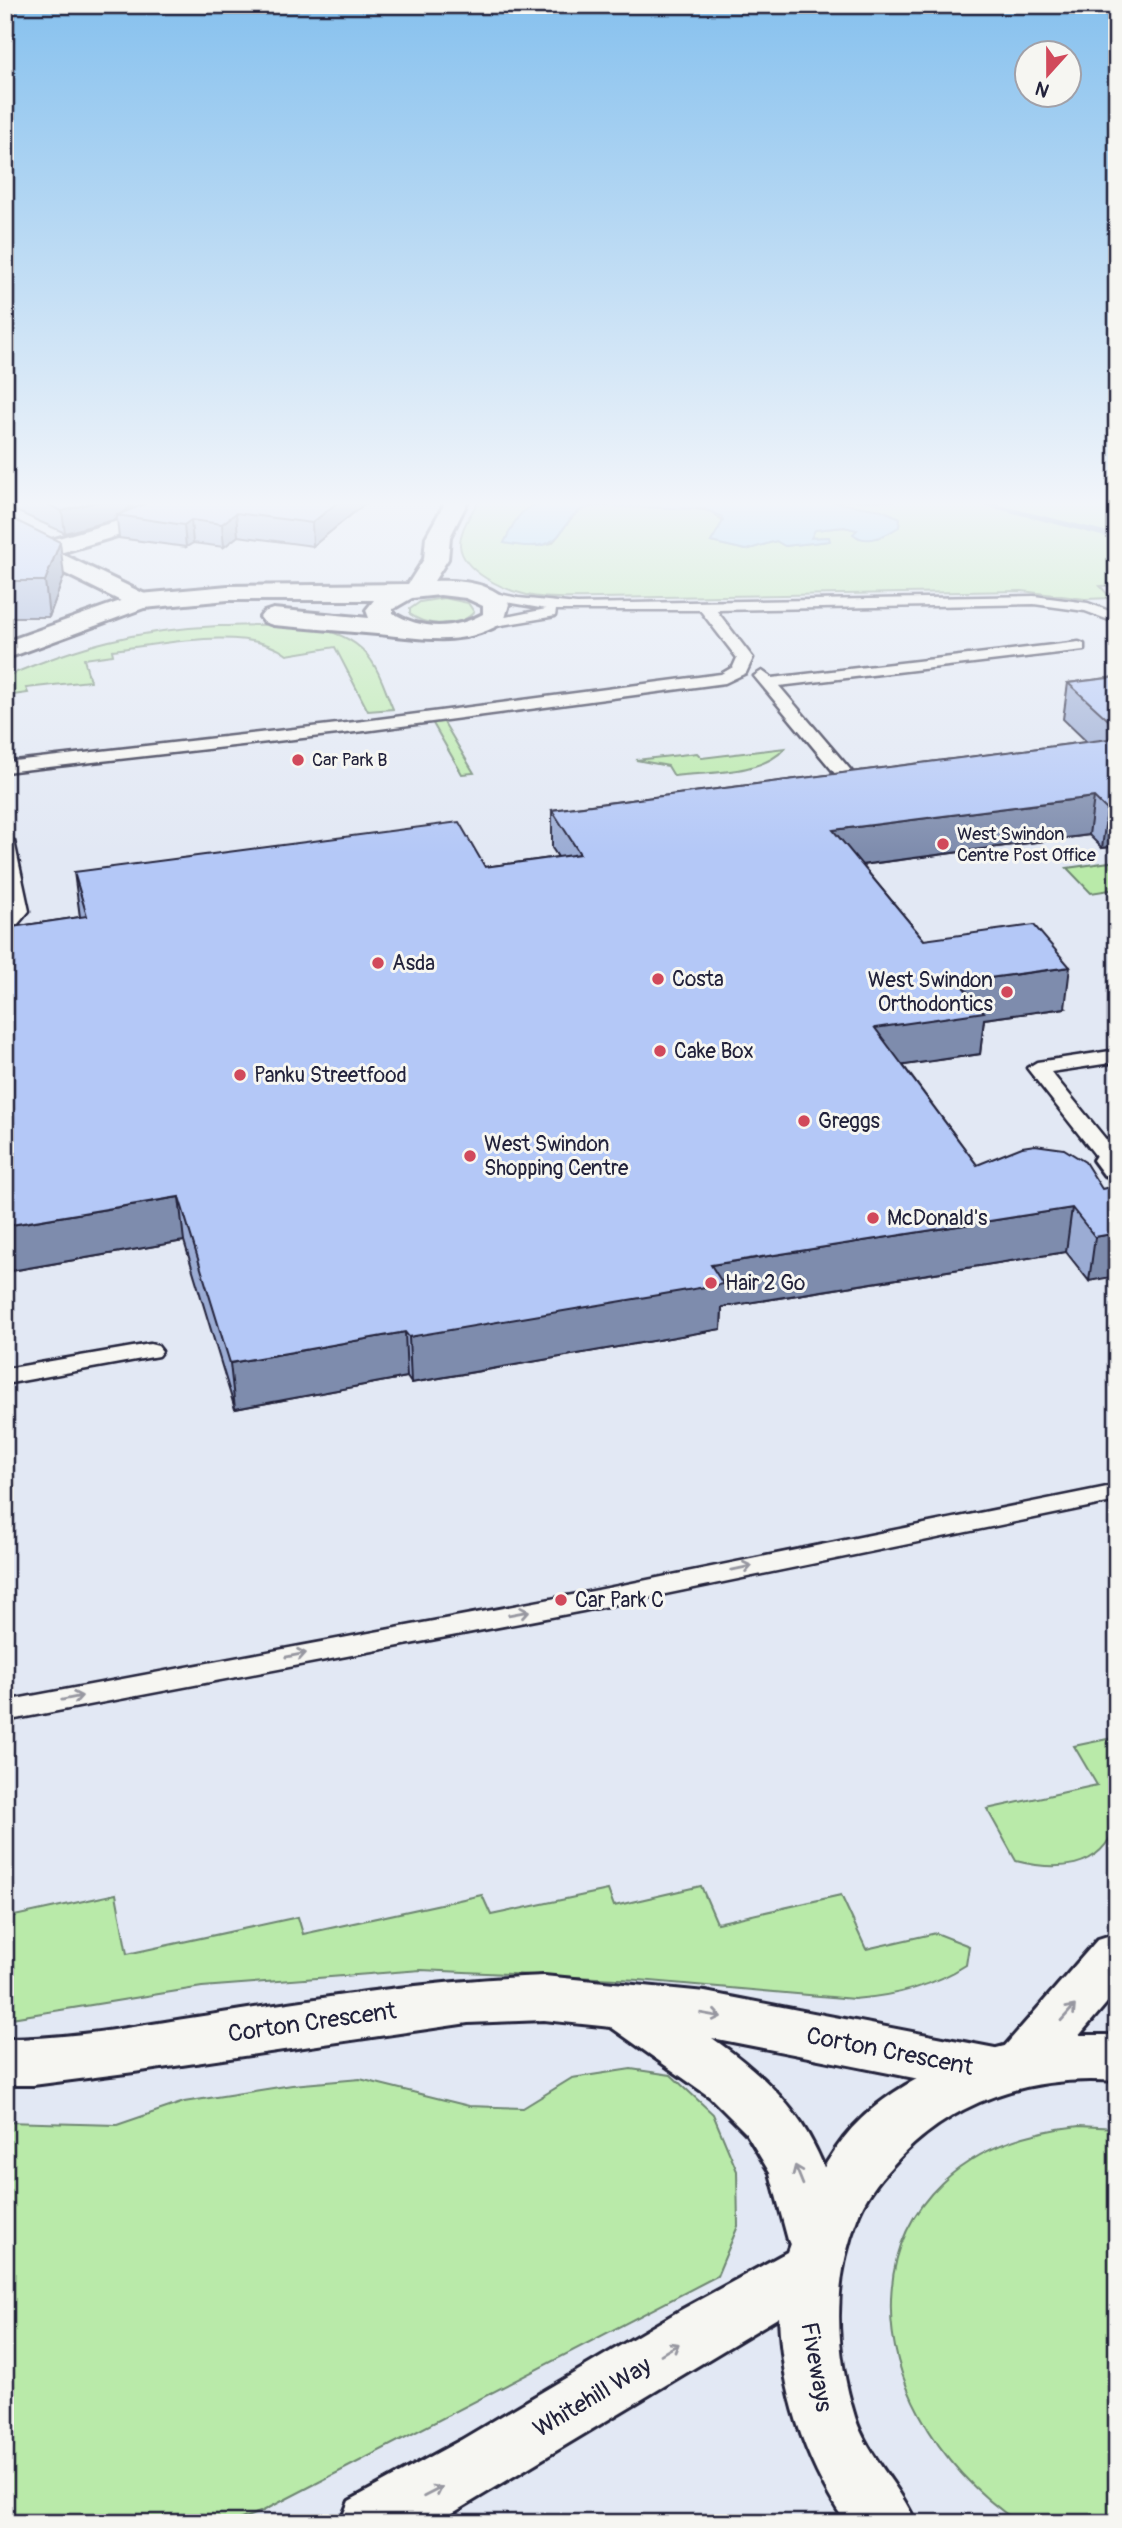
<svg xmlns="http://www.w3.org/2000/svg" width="1122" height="2528" viewBox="0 0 1122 2528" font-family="Pangolin,sans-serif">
<rect width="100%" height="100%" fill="#e2e8f4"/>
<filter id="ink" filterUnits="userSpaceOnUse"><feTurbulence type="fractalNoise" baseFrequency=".0143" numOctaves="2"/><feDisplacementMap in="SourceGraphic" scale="14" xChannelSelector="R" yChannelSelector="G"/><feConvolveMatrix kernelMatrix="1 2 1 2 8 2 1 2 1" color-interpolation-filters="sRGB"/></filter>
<g filter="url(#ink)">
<g fill="#b9eaa9" stroke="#6e8672" stroke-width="2">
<path d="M479,501H553C521,506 518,515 504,543L537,546L552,543C563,533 569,516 581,510C596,501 695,506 713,512L723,522L711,542L746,550L776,541L785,546L829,541V537L810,538L815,530L844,527L858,530L854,534L859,538H877L899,526L900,518L881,510L825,501H1117V585L1100,586L1111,598L1085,599L1022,591L598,598C575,598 549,600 527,595C505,590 462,572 460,545C460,530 471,513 479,501Z"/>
<path d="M444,598L468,603L474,612C460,628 426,627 410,614V609L420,602Z"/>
<path d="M218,626C264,626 342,615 371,660C381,674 386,693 393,709L368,711L335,647L287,655C248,624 158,645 112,650L113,655L84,659L90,681L26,688L28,693L5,696V677C80,645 136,630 218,626Z"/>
<polygon points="442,719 474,773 462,774 431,720"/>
<path d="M785,748C762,775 708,772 674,776L668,766L636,760L697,753L702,758Z"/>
<polygon points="1117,861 1117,889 1091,893 1067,868"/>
<path d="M1117,1737C1117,1760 1122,1803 1116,1824C1101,1871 1055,1871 1016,1861L987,1809L1097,1785L1074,1746Z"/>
<path d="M701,1886L717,1923L841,1895L866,1949L936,1933L969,1946L966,1965C932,1987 894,1996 854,1999L639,1980L421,1970L202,1987L5,2019V1918L116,1894L127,1954L298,1917L303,1934L482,1895L491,1915L608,1890L614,1906Z"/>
<polygon points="631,2069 671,2075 713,2114 737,2171 738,2226 717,2276 263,2511 230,2523 5,2523 5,2122 117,2125 184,2102 292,2085 360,2079 469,2106 523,2108 572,2078"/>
<path d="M1079,2126L1117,2128V2523H1019C843,2404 835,2153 1079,2126Z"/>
</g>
<path fill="#97d5f8" stroke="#688dac" stroke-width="2" d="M553,501H825L881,510L900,518L899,527C886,535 867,546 853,534L857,530L844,527L815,530L811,538L829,537L830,541L785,546L776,541L746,550L711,542L723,521L722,517L705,509L592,506C551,515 577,558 504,543C518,515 520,506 553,501Z"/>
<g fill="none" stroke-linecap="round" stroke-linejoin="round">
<polygon fill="#688dac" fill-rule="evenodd" points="967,501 983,501 1117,534 1117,540"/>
<g stroke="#22223b" stroke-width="5">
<g id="service">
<polygon points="481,590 518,598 577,604 1034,596 1088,603 1117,614 1117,623 1085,611 1034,604 716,610 753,658 746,673 725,683 364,731 5,772 5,762 364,721 721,674 733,667 737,658 700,610 556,610 555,616 550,617 471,630 471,624 546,609 476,597 474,594"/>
<polygon points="1079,642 1084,644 1084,650 779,686 854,774 856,778 854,782 842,782 754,676 762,671 772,678"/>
<polygon points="5,836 14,841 29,911 12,931 5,933 5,916 11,910 5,885"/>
<polygon points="1117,1050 1117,1062 1051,1072 1117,1153 1117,1165 1103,1165 1027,1068 1037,1062"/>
<polygon points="150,1344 158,1346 162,1351 158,1356 5,1384 5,1369"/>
<polygon points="1117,1485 1117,1501 583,1611 5,1721 5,1701 583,1593"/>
</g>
</g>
<g stroke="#22223b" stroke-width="6">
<g id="minor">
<polygon points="138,501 164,501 145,525 134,531 60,553 149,596 152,601 149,606 131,606 5,544 5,528 41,543 118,521 128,515"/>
<polygon points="1111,1149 1117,1151 1117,1178 1104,1175 1093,1160 1098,1152"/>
<polygon points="1117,1933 1117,1991 1042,2079 1023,2086 1004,2079 996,2063 1004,2047 1098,1939"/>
</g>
</g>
<g stroke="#22223b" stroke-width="6">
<g id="tertiary">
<path d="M446,501H468L450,537L448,559L434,581C459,580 493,582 509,604L504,622C462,648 423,638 377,634C342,631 308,628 273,625L264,622L260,617L264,612L273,609L369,618L366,610L374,600H228L144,608L5,659V642L140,594L228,586L408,584L424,559L426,537ZM440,595L466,598L483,606V614C454,630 421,630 393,613V609L412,598Z"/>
<path d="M544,1976L705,1992L995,2048L1014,2055L1022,2071L1014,2087L995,2094L712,2038C794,2095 824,2143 846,2240L838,2258L817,2266L796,2258L788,2240L770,2173L746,2133L710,2097L611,2027L544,2020L468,2023L134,2072L33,2085H5V2039C76,2039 147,2024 216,2014C325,1997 434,1980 544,1976Z"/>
</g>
</g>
<g stroke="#22223b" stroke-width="6">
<path id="secondary" d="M1067,2035H1117V2081C1031,2074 949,2101 892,2166C878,2181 864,2199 857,2219C832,2283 835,2352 855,2417C867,2456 900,2485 916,2523H845L844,2520C803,2457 782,2392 779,2317L436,2523H340L349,2501L461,2440L679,2311L787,2252C800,2216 813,2182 835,2150C884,2077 983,2044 1067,2035Z"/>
</g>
<use href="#service" fill="#f6f6f2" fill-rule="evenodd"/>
<use href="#minor" fill="#f6f6f2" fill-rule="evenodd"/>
<use href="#tertiary" fill="#f6f6f2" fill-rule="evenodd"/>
<use href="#secondary" fill="#f6f6f2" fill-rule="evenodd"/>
</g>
<g fill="#9bacd4" stroke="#22223b" stroke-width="2">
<polygon points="5,501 136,501 123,513 145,504 148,501 368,501 313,546 238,536 224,547 193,543 186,547 119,538 117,519 65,533 5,506"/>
<polygon points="5,520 64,576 49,617 5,617"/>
<polygon points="1117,677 1117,846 1102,848 1089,835 862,865 924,940 1065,1008 984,1019 980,1054 903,1065 977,1165 1102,1189 1117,1186 1089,1281 1066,1252 722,1307 721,1329 411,1383 407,1377 235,1409 184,1241 5,1272 5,928 80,917 74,872 485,867 558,857 552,848 552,810 1087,742 1063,719 1068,683"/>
</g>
<g fill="#7e8cad" stroke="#22223b" stroke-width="2">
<polygon points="99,501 136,501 120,516 117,515 117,519 65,533 62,511"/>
<polygon points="339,501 368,501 313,546 312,523"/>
<polygon points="236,513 238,536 224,547 222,524"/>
<polygon points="191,520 193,543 186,547 184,525"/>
<polygon points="60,542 64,576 49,617 45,581"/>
<polygon points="1094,797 1089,835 830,869 833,830"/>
<polygon points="1117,808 1117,846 1102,848 1107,810"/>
<polygon points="1070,967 1065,1008 984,1019 980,1054 871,1070 875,1028 959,982"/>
<polygon points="179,1197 184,1241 5,1272 5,1226"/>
<polygon points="1072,1208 1066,1252 722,1307 721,1329 411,1383 409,1337 711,1265"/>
<polygon points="1117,1233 1117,1276 1089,1281 1095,1237"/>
<polygon points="405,1332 407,1377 235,1409 230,1363"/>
</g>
<g fill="#b4c8f7" stroke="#22223b" stroke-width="2">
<polygon points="40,501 99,501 62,511"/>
<polygon points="148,501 339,501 312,523 236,513 222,524 191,520 184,525 117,515 145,504"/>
<polygon points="5,520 15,520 60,542 45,581 5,581"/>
<polygon points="1117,677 1117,728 1068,683"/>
<polygon points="1117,738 1117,808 1107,810 1094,797 833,830 924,940 1034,925 1070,967 959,982 984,1012 875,1028 977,1165 1022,1147 1035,1145 1064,1149 1085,1162 1102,1189 1117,1186 1117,1233 1095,1237 1072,1208 711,1265 723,1284 409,1337 405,1332 230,1363 179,1197 5,1226 5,928 87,916 74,872 459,822 485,867 580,854 552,810"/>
</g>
<defs><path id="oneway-shaft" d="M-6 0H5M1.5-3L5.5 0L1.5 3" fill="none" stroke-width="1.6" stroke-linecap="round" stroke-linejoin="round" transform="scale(1.75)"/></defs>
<g stroke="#9797a0">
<use href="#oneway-shaft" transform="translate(742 1568) rotate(-12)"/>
<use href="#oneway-shaft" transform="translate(519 1613) rotate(-10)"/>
<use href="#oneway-shaft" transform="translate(296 1655) rotate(-11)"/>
<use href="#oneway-shaft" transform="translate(72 1698) rotate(-11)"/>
<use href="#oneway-shaft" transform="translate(1068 2013) rotate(-48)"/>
<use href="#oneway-shaft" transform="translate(711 2015) rotate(10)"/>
<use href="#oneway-shaft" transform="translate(799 2175) rotate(-112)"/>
<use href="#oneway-shaft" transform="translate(670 2349) rotate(-31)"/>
<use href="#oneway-shaft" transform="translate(433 2492) rotate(-27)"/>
</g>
</g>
<linearGradient id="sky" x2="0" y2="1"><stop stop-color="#87c1ee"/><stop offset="0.59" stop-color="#f2f5fa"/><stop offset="1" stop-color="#f2f5fa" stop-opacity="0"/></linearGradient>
<rect width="1122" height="854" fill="url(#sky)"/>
<g fill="#d1495b" stroke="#f6f6f2" stroke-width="2.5">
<circle cx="298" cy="760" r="7"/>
<circle cx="943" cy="844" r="7"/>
<circle cx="378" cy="963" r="7"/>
<circle cx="658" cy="979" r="7"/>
<circle cx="1007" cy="992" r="7"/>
<circle cx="660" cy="1051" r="7"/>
<circle cx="240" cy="1075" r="7"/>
<circle cx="804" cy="1121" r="7"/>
<circle cx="470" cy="1156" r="7"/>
<circle cx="873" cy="1218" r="7"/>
<circle cx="711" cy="1283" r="7"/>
<circle cx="561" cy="1600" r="7"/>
</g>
<g text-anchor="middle" stroke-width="6" stroke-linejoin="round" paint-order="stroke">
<g font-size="18" fill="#22223b" stroke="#f6f6f2" text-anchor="start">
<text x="312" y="766">Car Park B</text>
<text x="957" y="840">West Swindon<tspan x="957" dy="21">Centre Post Office</tspan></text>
</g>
<g font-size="21" fill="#22223b" stroke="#f6f6f2" text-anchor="start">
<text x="392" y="970">Asda</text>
<text x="672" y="986">Costa</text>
<text x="993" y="987" text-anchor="end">West Swindon<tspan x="993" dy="24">Orthodontics</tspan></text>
<text x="674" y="1058">Cake Box</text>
<text x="254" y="1082">Panku Streetfood</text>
<text x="818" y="1128">Greggs</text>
<text x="484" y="1151">West Swindon<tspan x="484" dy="24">Shopping Centre</tspan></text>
<text x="887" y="1225">McDonald's</text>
<text x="725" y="1290">Hair 2 Go</text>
<text x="575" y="1607">Car Park C</text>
</g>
<g font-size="24" fill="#22223b" stroke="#f6f6f2">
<text transform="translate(312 2022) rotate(-8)" y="8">Corton Crescent</text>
<text transform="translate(890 2051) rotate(11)" y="8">Corton Crescent</text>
<text transform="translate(817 2367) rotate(80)" y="8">Fiveways</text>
<text transform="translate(592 2397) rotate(-31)" y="8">Whitehill Way</text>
</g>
</g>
<rect width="1122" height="2528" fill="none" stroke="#f6f6f2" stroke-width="28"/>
<rect x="14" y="14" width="1094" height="2500" fill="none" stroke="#22223b" stroke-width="2.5" filter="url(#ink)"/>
<g transform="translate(1048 74) rotate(201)"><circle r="33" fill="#f6f6f2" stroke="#a1a1a9" stroke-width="2"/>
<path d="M0-5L12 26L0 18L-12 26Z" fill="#d1495b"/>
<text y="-10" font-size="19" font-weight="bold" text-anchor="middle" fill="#22223b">N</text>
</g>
</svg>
